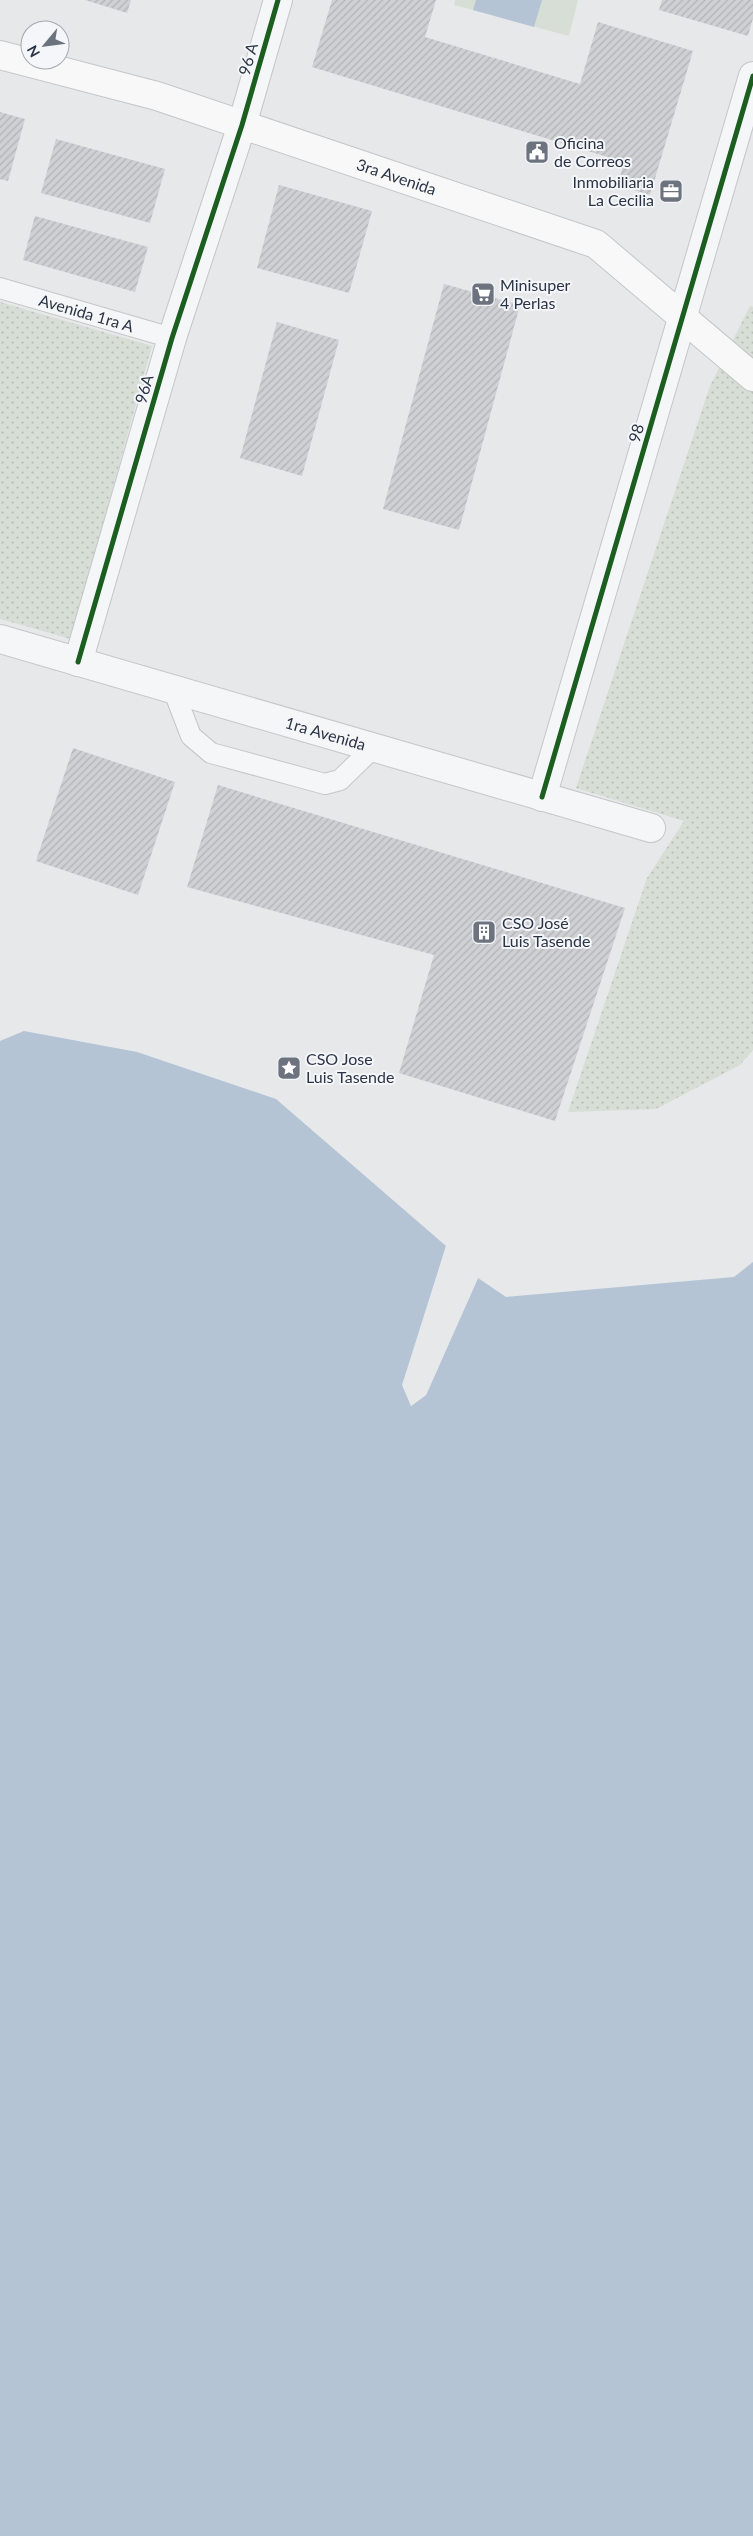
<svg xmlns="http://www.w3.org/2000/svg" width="753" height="2536" viewBox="0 0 753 2536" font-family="Lato,sans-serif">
<defs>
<pattern id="grass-dots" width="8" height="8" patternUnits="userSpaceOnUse" patternTransform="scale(1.25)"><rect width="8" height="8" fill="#d6ded6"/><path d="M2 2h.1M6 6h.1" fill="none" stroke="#b8bfb9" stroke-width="1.8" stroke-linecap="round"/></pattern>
<pattern id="building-hatch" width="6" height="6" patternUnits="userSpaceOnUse" patternTransform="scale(1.25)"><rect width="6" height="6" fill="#ced0d3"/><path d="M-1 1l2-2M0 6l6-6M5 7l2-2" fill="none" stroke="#b1b3b6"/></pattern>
</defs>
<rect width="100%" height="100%" fill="#e6e8ea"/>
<g fill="url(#grass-dots)">
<polygon points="0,302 152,346 71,639 0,619"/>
<polygon points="750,306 753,307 753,1050 740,1065 656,1109 568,1112 647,878 684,821 576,788 710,386"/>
</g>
<polygon fill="#d6ded6" points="455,0 578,0 569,36 454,5"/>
<g fill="#b4c4d5">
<polygon points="476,0 542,0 534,27 473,10"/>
<polygon points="24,1031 137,1052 276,1099 446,1246 403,1385 411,1406 426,1395 478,1278 506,1297 734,1277 753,1262 753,2536 0,2536 0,1041"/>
</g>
<polygon fill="#e6e8ea" points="446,1246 448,1248 405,1385 412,1402 424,1393 476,1276 478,1278 426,1395 411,1406 402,1385"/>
<g fill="url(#building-hatch)">
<polygon points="85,0 131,0 127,13"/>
<polygon points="332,0 436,0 425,37 580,84 598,22 693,51 650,195 618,185 624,162 312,67"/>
<polygon points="662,0 753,0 753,18 748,36 659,10"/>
<polygon points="0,112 25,119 8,181 0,179"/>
<polygon points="56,139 165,169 150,223 41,193"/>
<polygon points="279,185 372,211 349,293 257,268"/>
<polygon points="35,216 148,247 135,292 23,260"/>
<polygon points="444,284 520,305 459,530 383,509"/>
<polygon points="277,322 339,340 302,476 240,458"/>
<polygon points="73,748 175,782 138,895 36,861"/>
<polygon points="218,785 625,908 555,1121 399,1073 434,955 187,887"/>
</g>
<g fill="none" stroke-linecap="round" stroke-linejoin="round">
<g stroke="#c4c6c8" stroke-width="22">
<g id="lane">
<path id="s1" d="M0,288L172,338"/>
<polyline points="173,689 191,736 211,753 325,784 340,780 373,748"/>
</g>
</g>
<g stroke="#c4c6c8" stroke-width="30">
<g id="street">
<path id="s2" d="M0,639L651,828"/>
<polyline points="78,662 172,338 242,125 278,0"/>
<polyline points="542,797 753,76"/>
</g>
</g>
<g stroke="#c4c6c8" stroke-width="30">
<g id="secondary">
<path id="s3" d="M0,55L157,96L596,244L753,377"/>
</g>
</g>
<use href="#lane" stroke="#f5f6f7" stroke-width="20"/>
<use href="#street" stroke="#f5f6f7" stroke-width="28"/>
<use href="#secondary" stroke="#f8f8f8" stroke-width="28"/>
<g stroke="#f4f6f9" stroke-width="8">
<g id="cycleway">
<polyline points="78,662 172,338 242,125 278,0"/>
<polyline points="542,797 753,76"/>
</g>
</g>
<use href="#cycleway" stroke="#1b5e20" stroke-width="5"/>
</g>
<defs>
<g id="civic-square" transform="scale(1.25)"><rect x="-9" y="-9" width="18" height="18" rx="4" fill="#6c737f" stroke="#f4f6f9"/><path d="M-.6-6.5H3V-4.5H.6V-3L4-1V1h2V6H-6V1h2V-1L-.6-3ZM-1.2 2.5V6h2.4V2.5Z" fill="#fff"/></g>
<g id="office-square" transform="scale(1.25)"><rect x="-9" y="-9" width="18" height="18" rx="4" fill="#6c737f" stroke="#f4f6f9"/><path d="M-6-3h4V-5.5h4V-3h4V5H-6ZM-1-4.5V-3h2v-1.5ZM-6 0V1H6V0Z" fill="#fff"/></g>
<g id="supermarket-square" transform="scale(1.25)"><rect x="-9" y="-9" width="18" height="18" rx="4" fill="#6c737f" stroke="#f4f6f9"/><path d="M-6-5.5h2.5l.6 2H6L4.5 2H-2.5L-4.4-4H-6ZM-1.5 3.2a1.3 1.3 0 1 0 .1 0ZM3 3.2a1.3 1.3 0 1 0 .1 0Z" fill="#fff"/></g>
<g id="building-square" transform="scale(1.25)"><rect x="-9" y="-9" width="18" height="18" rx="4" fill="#6c737f" stroke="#f4f6f9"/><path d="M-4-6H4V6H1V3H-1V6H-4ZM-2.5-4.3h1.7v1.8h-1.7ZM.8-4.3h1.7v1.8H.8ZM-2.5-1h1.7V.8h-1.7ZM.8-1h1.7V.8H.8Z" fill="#fff"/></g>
<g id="sight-square" transform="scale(1.25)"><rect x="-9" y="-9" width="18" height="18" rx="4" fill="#6c737f" stroke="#f4f6f9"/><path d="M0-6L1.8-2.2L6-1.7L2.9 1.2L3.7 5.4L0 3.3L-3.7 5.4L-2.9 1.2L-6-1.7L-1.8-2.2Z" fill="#fff"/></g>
</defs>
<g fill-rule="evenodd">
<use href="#civic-square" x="537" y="152"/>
<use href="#office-square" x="671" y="191"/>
<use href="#supermarket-square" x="483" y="294"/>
<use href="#building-square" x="484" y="932"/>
<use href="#sight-square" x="289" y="1068"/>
</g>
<g text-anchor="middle" stroke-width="4" stroke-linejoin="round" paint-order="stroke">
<g font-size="16" fill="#2b3445" stroke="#f4f6f9">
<text transform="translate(248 59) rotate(-74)" y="6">96 A</text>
<text dy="6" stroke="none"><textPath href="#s3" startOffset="415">3ra Avenida</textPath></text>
<text dy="6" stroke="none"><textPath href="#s1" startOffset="90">Avenida 1ra A</textPath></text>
<text transform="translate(144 389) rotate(-74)" y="6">96A</text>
<text transform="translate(636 433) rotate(-74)" y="6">98</text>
<text dy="6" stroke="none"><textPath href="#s2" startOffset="339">1ra Avenida</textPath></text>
</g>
<g font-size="16" fill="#2b3445" stroke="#f4f6f9" text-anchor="start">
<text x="554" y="149">Oficina<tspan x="554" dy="18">de Correos</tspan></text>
<text x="654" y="188" text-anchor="end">Inmobiliaria<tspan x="654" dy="18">La Cecilia</tspan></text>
<text x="500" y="291">Minisuper<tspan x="500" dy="18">4 Perlas</tspan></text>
<text x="502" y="929">CSO José<tspan x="502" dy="18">Luis Tasende</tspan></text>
<text x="306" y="1065">CSO Jose<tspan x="306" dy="18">Luis Tasende</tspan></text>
</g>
</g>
<g transform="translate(45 45) rotate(241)"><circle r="24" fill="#f4f6f9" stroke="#a4a8b1"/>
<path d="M0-4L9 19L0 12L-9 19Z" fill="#6c737f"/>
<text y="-8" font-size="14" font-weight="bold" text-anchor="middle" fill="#2b3445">N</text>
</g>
</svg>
